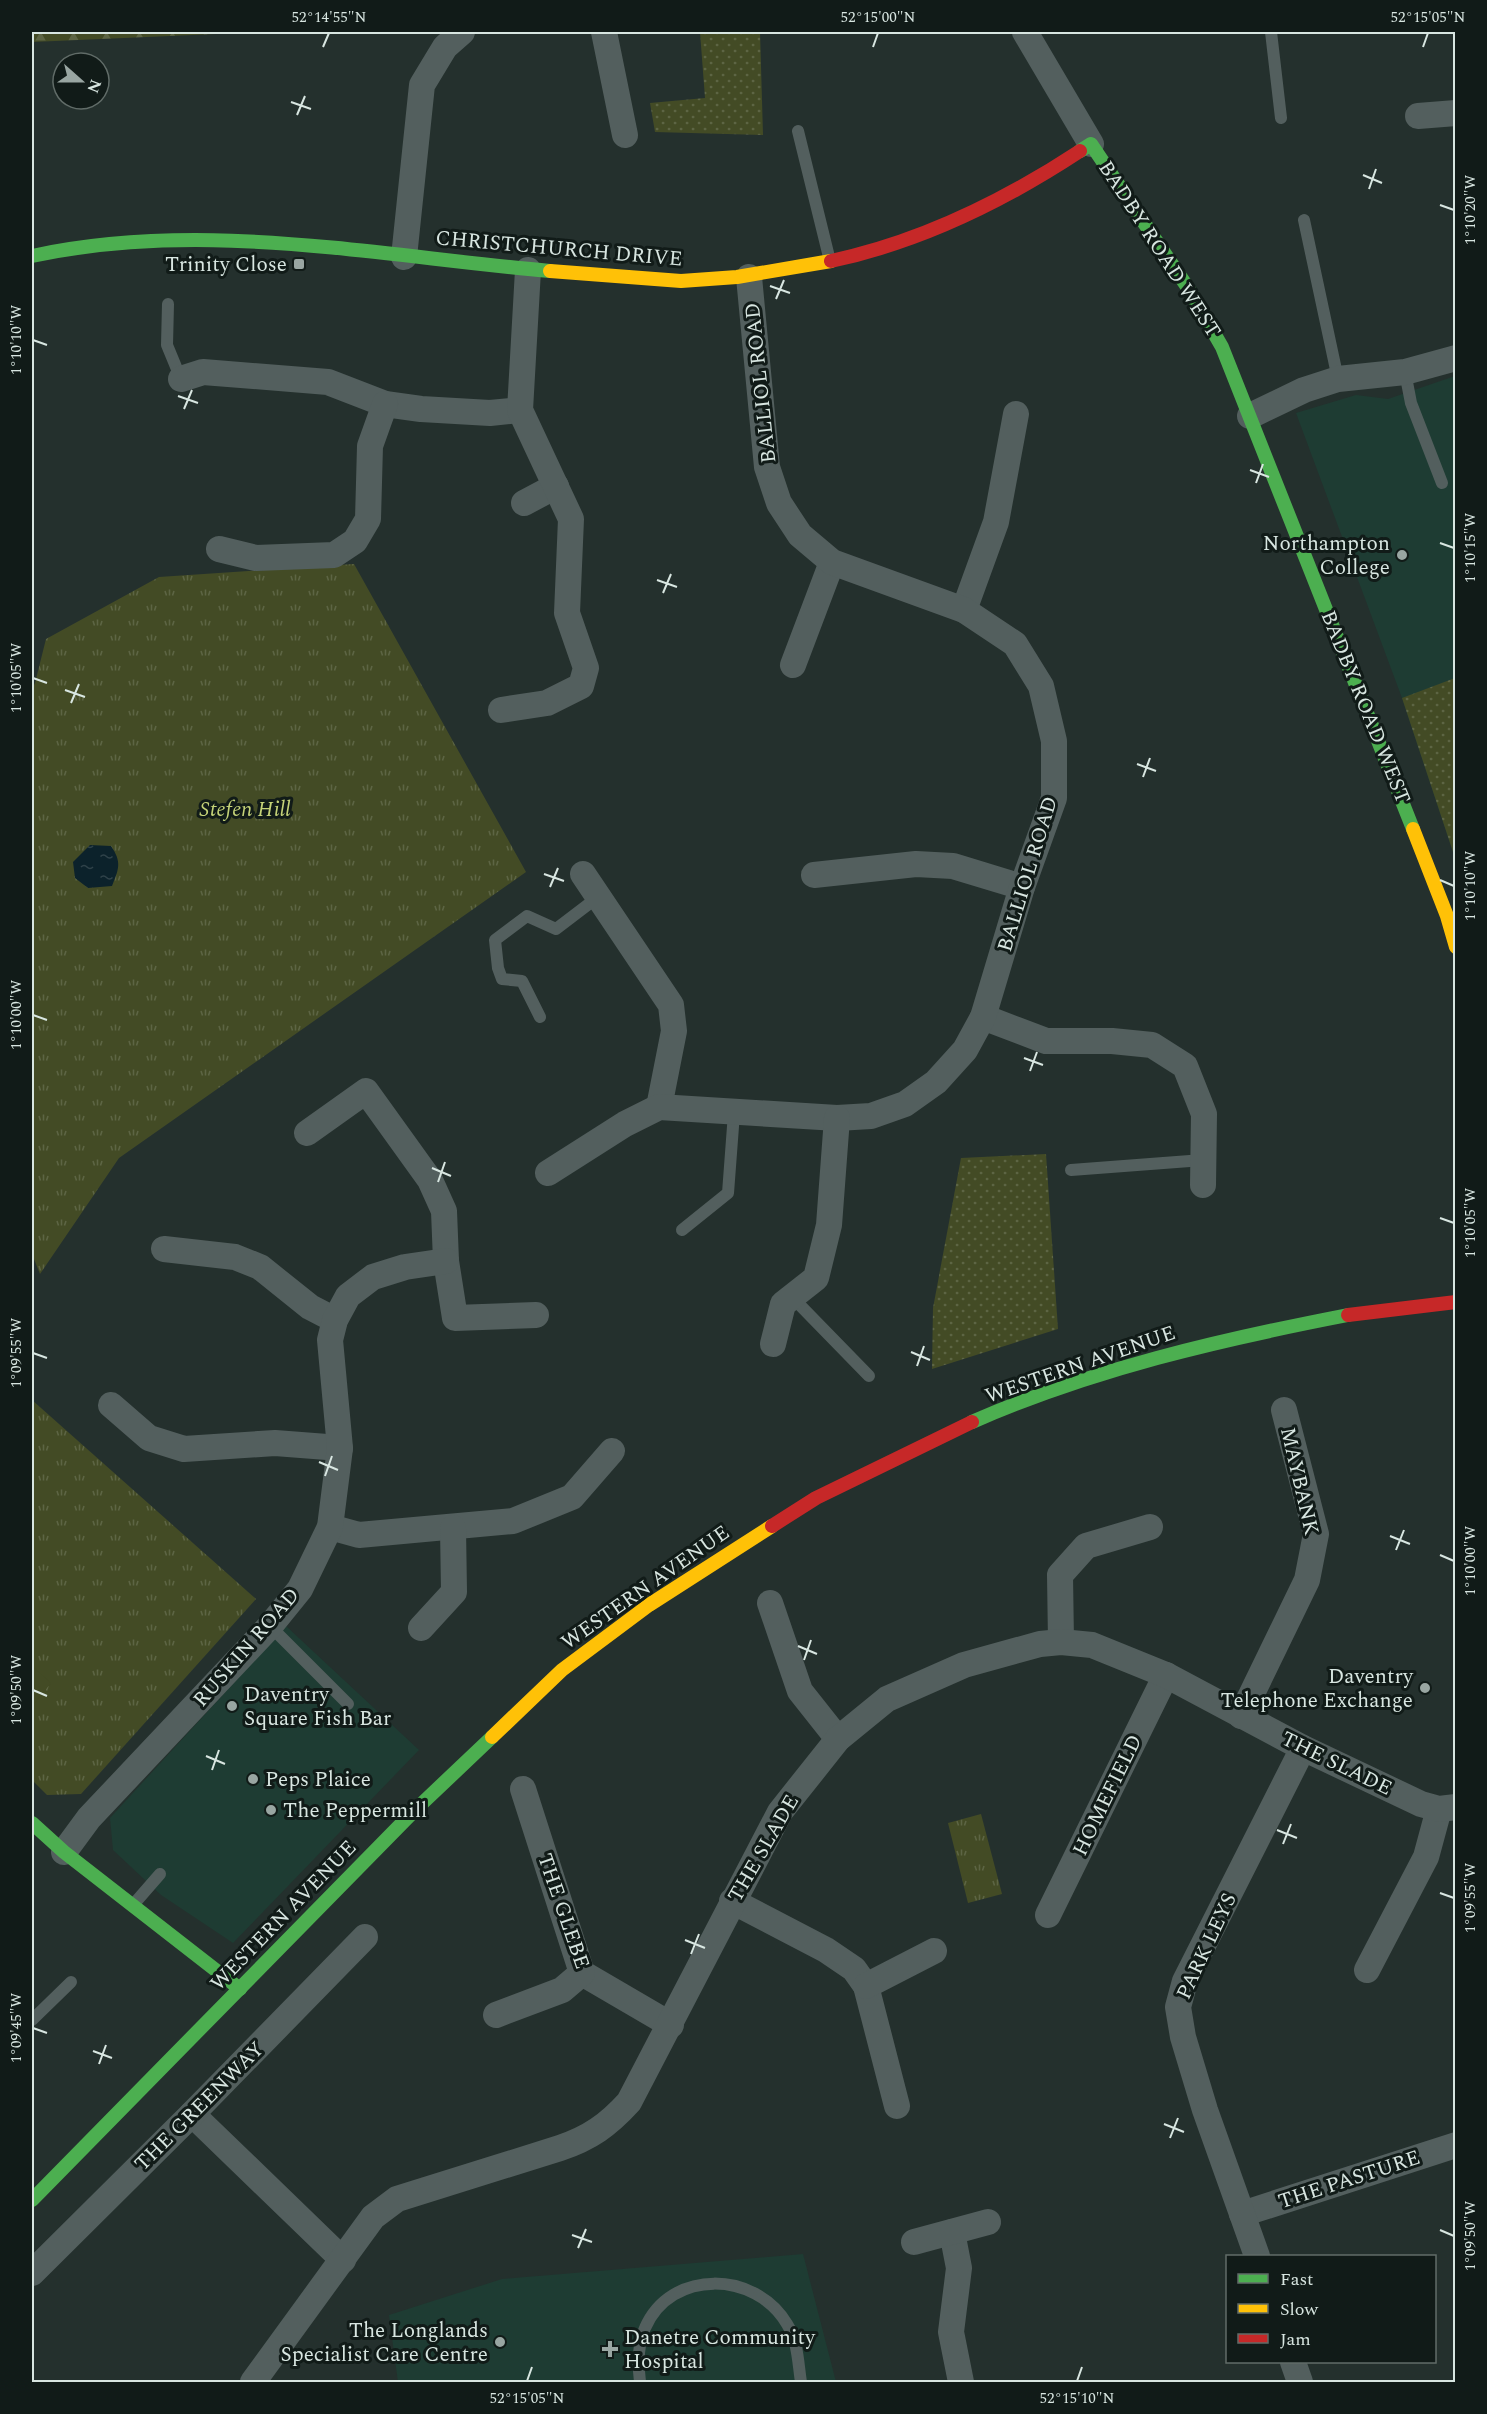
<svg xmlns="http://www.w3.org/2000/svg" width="1487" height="2414" viewBox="0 0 1487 2414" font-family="Spectral,serif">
<defs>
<pattern id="grass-dots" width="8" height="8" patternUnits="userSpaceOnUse" patternTransform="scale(1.5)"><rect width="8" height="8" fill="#434b25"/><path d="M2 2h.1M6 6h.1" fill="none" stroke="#5d6544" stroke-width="1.8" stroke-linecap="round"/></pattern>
<pattern id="forest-firs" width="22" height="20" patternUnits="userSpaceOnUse" patternTransform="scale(1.5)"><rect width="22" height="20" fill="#434b25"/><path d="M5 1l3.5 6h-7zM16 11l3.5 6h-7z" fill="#5d6544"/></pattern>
<pattern id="park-tufts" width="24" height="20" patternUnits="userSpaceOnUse" patternTransform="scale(1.5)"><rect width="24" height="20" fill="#434b25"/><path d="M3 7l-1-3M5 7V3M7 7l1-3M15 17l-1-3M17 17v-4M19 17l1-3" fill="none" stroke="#5d6544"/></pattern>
<pattern id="water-ripples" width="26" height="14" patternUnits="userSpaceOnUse" patternTransform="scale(1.5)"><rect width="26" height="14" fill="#0c222b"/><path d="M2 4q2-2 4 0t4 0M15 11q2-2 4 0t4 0" fill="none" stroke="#2f4249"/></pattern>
</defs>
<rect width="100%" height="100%" fill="#24302d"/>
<g fill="#1e3c33">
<polygon points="1455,376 1455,858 1402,698 1296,413 1356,395 1388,399"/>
<polygon points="286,1626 419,1750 233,1943 161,1895 113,1850 110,1818"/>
<polygon points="803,2254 836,2382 398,2382 389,2315 502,2279"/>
</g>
<g fill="url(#grass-dots)">
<polygon points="700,32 760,32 763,135 655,132 650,103 705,98"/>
<polygon points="1455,678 1456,678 1455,858 1402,698"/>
<polygon points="1046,1154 1058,1329 932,1369 933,1308 961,1158"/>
</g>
<polygon fill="url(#forest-firs)" points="32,32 259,32 32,42"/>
<g fill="url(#park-tufts)">
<polygon points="354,564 526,872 119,1158 40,1274 32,1254 32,689 35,683 46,639 159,577"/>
<polygon points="32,1400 256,1599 81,1794 47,1795 32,1780"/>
<polygon points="981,1814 1002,1894 968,1903 948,1823"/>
</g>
<polygon fill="#434b25" points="32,1666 51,1683 32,1706"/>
<path fill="url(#water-ripples)" d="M90,845L111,846C122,862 119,869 112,886L88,888L75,878L73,862Z"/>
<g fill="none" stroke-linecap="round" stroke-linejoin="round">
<g stroke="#535f5e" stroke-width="12">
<polyline points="1271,32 1281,118"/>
<polyline points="798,131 830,261"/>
<polyline points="1304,220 1338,379"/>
<polyline points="168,304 167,345 181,379"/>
<polyline points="1405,372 1411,403 1442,483"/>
<polyline points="540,1017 522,981 502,979 498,968 495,940 527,916 556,929 598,897"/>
<polyline points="1071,1170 1203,1160"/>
<polyline points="682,1230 728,1193 734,1113"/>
<polyline points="792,1297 869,1376"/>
<polyline points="270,1626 348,1704"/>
<polyline points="133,1905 160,1874"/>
<polyline points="32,2020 71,1982"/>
<path d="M640,2382C638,2365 637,2345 645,2328C671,2268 756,2271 787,2324C798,2341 798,2363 801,2382"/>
</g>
<g stroke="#535f5e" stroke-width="26">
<polyline points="604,32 625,135"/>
<polyline points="1025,32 1091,144"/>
<polyline points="1418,116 1456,113"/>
<polyline points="404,257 422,85 445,47 462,32"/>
<polyline points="181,379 203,372 328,382 385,404 421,409 490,413 520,410"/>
<polyline points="1250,416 1304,390 1338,379 1405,372 1456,358"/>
<polyline points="524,503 556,486"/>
<polyline points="219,549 256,558 334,555 355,541 368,519 370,446 385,404"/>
<polyline points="964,610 996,522 1016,414"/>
<polyline points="793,665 832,562"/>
<polyline points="501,710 547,703 581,686 586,668 567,613 571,519 520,410 528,270"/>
<polyline points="583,874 671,1005 674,1031 659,1107"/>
<polyline points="814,875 916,864 953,866 1022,887"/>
<polyline points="983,1017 1046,1041 1112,1041 1152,1045 1185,1066 1204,1114 1203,1185"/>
<polyline points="307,1133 366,1091 430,1180 444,1211 446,1261 455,1318 536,1315"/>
<polyline points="548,1173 625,1124 659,1107 837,1118 871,1116 905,1104 936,1082 965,1050 983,1017 1022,887 1054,798 1054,741 1041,686 1015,644 964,610 832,562 800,535 779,503 767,467 749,277"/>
<polyline points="164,1249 235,1257 260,1267 310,1307 335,1320"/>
<polyline points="773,1344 783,1304 816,1278 829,1225 837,1118"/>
<polyline points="111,1405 149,1438 184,1449 275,1443 340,1448"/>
<polyline points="330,1527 359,1535 513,1521 572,1497 612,1451"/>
<polyline points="770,1603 800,1691 838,1739"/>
<polyline points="421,1628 454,1592 453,1528"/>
<polyline points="1061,1642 1060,1575 1086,1546 1150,1527"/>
<polyline points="1241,1716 1307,1580 1316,1534 1284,1410"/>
<polyline points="523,1789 582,1973 671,2025"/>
<polyline points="64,1852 89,1818 270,1626 300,1589 330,1527 340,1448 330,1340 335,1320 348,1296 373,1277 405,1267 446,1261"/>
<polyline points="732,1901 826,1950 854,1969 866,1986 897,2106"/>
<polyline points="1048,1915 1166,1675"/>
<polyline points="1367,1970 1426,1857 1439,1809"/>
<polyline points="866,1986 934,1951"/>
<polyline points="496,2015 562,1990 582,1973"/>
<polyline points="192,2114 343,2260"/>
<polyline points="1242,2214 1456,2145"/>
<polyline points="952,2232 959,2268 951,2332 961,2382"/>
<polyline points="914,2242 988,2222"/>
<polyline points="1257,2256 1205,2110 1183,2037 1178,2007 1185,1981 1303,1748"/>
<polyline points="32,2273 192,2114 365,1937"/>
<polyline points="1293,2362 1300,2382"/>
<path d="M253,2382L373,2217L397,2199L560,2148C590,2138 608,2125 629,2102L780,1812L838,1739L887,1699L964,1665L1040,1644L1061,1642L1092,1645L1166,1675L1303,1748L1421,1804L1439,1809L1456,1807"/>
</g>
<g stroke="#4caf50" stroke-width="14">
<polyline points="1080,151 1091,144 1188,288 1222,347 1413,829"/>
<path d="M32,256C203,219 378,256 550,271"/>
<path d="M972,1422C1093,1369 1219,1340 1348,1315"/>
<polyline points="32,1823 64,1852 240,1989"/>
<polyline points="32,2200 413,1812 492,1737"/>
</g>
<g stroke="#ffc107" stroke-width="14">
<polyline points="550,271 681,281 737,277 831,261"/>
<polyline points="1413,829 1447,916 1456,947"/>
<polyline points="492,1737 562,1670 649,1605 772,1526"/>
</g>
<g stroke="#c62828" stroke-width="14">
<path d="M831,261C921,242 1004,201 1080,151"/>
<polyline points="1348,1315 1456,1302"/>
<polyline points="772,1526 816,1498 972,1422"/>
</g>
</g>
<path fill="none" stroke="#d8e6e1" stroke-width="2" d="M323,47L329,33M873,47L878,33M1423,47L1428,33M291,102L311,109M297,115L305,96M1363,175L1382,183M1369,189L1376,169M1440,205L1454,210M770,286L790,293M776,299L784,280M33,340L47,345M178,396L198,403M184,409L192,390M1250,470L1269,477M1256,483L1263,464M1440,543L1454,548M657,580L677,587M663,593L671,574M33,678L47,683M65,690L85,697M71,703L79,684M1137,764L1156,771M1143,777L1150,758M544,874L564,881M1440,880L1454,886M550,887L558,868M33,1015L47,1020M1024,1058L1043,1065M1030,1071L1037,1052M432,1168L451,1176M438,1182L445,1162M1440,1218L1454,1223M911,1352L930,1360M33,1353L47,1358M917,1366L924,1346M319,1462L338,1470M325,1476L332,1456M1390,1536L1410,1544M1396,1550L1404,1530M1440,1555L1454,1561M798,1646L817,1654M804,1660L811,1640M33,1690L47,1696M206,1756L225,1764M212,1770L219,1750M1277,1830L1297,1838M1283,1844L1291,1824M1440,1893L1454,1898M685,1940L705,1948M691,1954L699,1934M33,2028L47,2033M93,2051L112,2058M99,2064L106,2045M1164,2124L1184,2132M1170,2138L1178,2118M1440,2230L1454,2236M572,2235L592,2242M578,2248L586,2229M527,2381L532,2367M1077,2381L1082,2367"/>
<g fill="#99a6a2" stroke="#111b18" stroke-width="2">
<rect x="293" y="258" width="12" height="12" rx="3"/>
<circle cx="1402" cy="555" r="6"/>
<circle cx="1425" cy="1688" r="6"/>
<circle cx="232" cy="1706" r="6"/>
<circle cx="253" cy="1779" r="6"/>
<circle cx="271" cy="1810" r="6"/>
<circle cx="500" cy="2342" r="6"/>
<path d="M607 2340h6v6h6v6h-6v6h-6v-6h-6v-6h6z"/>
</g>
<g text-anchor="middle" stroke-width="6" stroke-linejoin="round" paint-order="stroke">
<g font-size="21" fill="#d8e6e1" stroke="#111b18">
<text transform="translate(559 248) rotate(5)" y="7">CHRISTCHURCH DRIVE</text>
<text transform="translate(1160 249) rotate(57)" y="7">BADBY ROAD WEST</text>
<text transform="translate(760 383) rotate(-96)" y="7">BALLIOL ROAD</text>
<text transform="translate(1366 707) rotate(68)" y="7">BADBY ROAD WEST</text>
<text transform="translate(1027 874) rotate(-73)" y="7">BALLIOL ROAD</text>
<text transform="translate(1080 1364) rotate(-19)" y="7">WESTERN AVENUE</text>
<text transform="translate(1300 1481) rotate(77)" y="7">MAYBANK</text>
<text transform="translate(645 1587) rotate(-35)" y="7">WESTERN AVENUE</text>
<text transform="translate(246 1647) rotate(-49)" y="7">RUSKIN ROAD</text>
<text transform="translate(1337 1763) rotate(26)" y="7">THE SLADE</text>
<text transform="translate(1107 1795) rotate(-64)" y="7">HOMEFIELD</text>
<text transform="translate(763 1848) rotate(-60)" y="7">THE SLADE</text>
<text transform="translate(564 1911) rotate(71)" y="7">THE GLEBE</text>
<text transform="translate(283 1915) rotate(-46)" y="7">WESTERN AVENUE</text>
<text transform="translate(1206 1946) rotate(-65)" y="7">PARK LEYS</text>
<text transform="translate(199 2106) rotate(-45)" y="7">THE GREENWAY</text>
<text transform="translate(1349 2179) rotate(-18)" y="7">THE PASTURE</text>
</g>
<g font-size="21" fill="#d8e6e1" stroke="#111b18" text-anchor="end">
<text x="287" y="271">Trinity Close</text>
<text x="1390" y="550">Northampton<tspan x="1390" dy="24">College</tspan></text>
<text x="1413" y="1683">Daventry<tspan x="1413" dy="24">Telephone Exchange</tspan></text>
<text x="244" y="1701" text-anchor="start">Daventry<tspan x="244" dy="24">Square Fish Bar</tspan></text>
<text x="265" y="1786" text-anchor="start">Peps Plaice</text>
<text x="283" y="1817" text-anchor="start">The Peppermill</text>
<text x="488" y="2337">The Longlands<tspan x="488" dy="24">Specialist Care Centre</tspan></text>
<text x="624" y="2344" text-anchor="start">Danetre Community<tspan x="624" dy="24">Hospital</tspan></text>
</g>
<g font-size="21" font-style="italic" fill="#c5d378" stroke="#111b18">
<text x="245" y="816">Stefen Hill</text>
</g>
</g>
<rect width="1487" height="2414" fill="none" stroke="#111b18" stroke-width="66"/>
<rect x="1226" y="2255" width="210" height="108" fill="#111b18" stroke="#616c68" stroke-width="1.5"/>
<rect x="1238" y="2274" width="30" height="9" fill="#4caf50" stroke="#616c68" stroke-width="1.5"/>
<text x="1280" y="2285" font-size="18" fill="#d8e6e1">Fast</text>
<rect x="1238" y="2304" width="30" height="9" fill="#ffc107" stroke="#616c68" stroke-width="1.5"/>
<text x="1280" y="2315" font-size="18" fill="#d8e6e1">Slow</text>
<rect x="1238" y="2334" width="30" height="9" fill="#c62828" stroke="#616c68" stroke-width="1.5"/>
<text x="1280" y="2345" font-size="18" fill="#d8e6e1">Jam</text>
<g transform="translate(81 81) rotate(111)"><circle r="28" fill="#111b18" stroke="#616c68" stroke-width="1.5"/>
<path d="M0-4.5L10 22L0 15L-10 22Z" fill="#99a6a2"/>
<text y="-9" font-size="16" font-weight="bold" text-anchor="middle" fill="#d8e6e1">N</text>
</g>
<rect x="33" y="33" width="1421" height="2348" fill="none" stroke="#d8e6e1" stroke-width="2"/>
<g font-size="15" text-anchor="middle" fill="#d8e6e1">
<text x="329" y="22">52°14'55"N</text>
<text x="878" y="22">52°15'00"N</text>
<text x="1428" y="22">52°15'05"N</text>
<text transform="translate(1470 210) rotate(-90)" y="5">1°10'20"W</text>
<text transform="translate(16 340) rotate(-90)" y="5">1°10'10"W</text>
<text transform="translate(1470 548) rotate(-90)" y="5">1°10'15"W</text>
<text transform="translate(16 678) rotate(-90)" y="5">1°10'05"W</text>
<text transform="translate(1470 886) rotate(-90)" y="5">1°10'10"W</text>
<text transform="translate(16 1015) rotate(-90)" y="5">1°10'00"W</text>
<text transform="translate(1470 1223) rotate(-90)" y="5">1°10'05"W</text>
<text transform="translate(16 1353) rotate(-90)" y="5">1°09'55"W</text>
<text transform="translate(1470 1561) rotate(-90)" y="5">1°10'00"W</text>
<text transform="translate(16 1690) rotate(-90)" y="5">1°09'50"W</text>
<text transform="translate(1470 1898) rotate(-90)" y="5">1°09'55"W</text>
<text transform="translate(16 2028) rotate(-90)" y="5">1°09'45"W</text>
<text transform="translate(1470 2236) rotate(-90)" y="5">1°09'50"W</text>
<text x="527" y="2403">52°15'05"N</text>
<text x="1077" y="2403">52°15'10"N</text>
</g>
</svg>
